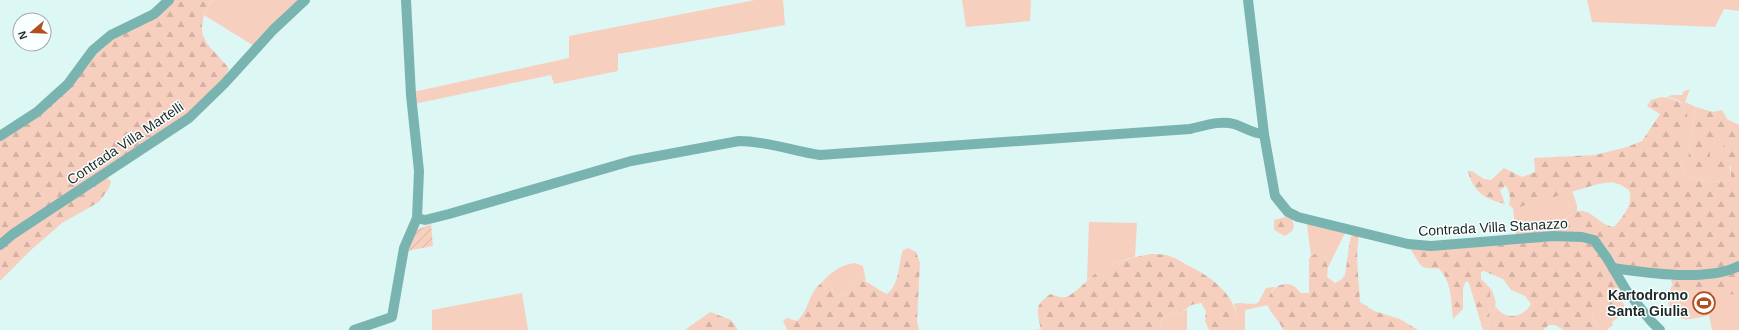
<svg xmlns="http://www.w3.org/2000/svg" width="1739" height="330" viewBox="0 0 1739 330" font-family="Arial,sans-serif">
<defs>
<pattern id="forest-firs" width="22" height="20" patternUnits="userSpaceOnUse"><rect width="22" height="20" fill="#f7cfbf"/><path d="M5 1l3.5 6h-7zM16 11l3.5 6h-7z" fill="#d3b2a4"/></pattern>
<pattern id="garden-furrows" width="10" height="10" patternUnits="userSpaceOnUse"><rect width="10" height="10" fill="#f7cfbf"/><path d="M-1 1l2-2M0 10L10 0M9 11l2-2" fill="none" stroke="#d3b2a4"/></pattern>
</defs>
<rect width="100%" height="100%" fill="#ddf7f5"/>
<g fill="#f7cfbf">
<polygon points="213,0 298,0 280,17 254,46 204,15 208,6"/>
<polygon points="755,0 783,0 785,25 618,54 618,71 554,84 551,75 414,104 413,92 569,58 569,36"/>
<polygon points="962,0 1031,0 1030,21 966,27"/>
<polygon points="1587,0 1739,0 1739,11 1724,9 1715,27 1592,22"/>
<path d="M1690,89L1685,102L1696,107L1688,158L1710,149L1716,140L1723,139C1723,153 1731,161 1731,178L1717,182L1685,177C1683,170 1680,163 1680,156C1678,135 1703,102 1667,97L1672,95H1682L1684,91Z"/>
<path d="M1572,191L1577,205V212C1568,214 1567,218 1561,221C1546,227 1529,215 1515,227L1513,208L1529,204Z"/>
<path d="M1089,222L1137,223L1135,257C1118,260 1100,270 1087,280Z"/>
<polygon points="1307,224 1345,233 1328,267 1325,257 1317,252 1311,256"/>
<path d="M855,263L863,266L866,281L858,279L844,295L836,294L829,285L820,284C831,273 839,265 855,263Z"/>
<path d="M1739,282V330H1712L1709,315C1702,317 1691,320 1684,319C1666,315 1665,298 1673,284Z"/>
<path d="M1275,287L1271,292L1268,305L1245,310V330H1223L1237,315L1234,304C1242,301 1250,306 1258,303L1266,288Z"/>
<path d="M1491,289C1495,298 1498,304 1493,313L1496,325L1500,330H1483L1482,327L1489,325L1490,293Z"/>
<polygon points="522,293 528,330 432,330 432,310"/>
<polygon points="1602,301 1611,312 1612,316 1616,319 1612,322 1613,325 1607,330 1599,330 1592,317 1596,303"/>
<polygon points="1187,309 1187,330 1159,330 1162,319 1171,313 1178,315"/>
</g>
<g fill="url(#forest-firs)">
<path d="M172,0H213C208,4 206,10 204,16C195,43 218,51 229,69L225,76L181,120L101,174L111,181L109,188L99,202L62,223L31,250L0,281V137L25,122L102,45Z"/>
<path d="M1662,97C1706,102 1679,130 1680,156C1680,163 1683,170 1685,177L1718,182L1731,177V166L1723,168L1715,166L1723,147V139L1716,140L1710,149V167L1704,171L1692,168L1688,158L1696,107L1713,112L1722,110L1727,119L1739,125V266L1699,273L1620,268L1605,246L1593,236L1516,237L1515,227C1528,216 1545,227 1560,221C1568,218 1571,211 1582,211C1594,212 1601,226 1614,227C1623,216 1634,205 1629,190L1621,185L1612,182L1598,184L1516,208H1513L1509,205L1510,197L1507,187L1505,186L1500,190L1505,204C1485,199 1473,192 1468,171H1472L1484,179L1491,180L1504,168L1522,177L1535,172L1534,158L1595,155L1627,147L1642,141L1660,114L1647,106L1651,100Z"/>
<polygon points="1285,217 1292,219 1294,226 1292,231 1285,236 1274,230 1274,220"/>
<path d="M1352,234L1359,236C1355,257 1359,280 1360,302L1374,311L1400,319L1418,330H1283C1280,321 1271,315 1268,306C1266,293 1279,280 1292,285C1296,287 1298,290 1301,293H1309V258L1317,252L1325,257L1328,267L1327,277L1335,283L1342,279L1345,275L1350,240Z"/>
<path d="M1573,238L1587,240L1596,249L1618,282L1620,297L1624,305L1625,310L1622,315L1616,319L1612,316L1611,312L1602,301L1597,303L1592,317L1599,330H1564L1555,325H1549L1543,330H1500L1496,325L1493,313L1496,307C1506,321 1523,318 1531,304L1525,296L1511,290L1503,279L1484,271L1481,272V279L1491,289L1490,293L1489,325L1482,327L1469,283L1466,281L1463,288V309L1453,319C1451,302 1452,281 1439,269C1435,268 1430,268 1426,268C1418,267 1415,253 1409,248Z"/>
<path d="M908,248L916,252L920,263L917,321L919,330H787L783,321L787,318L797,321C810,309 807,296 820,284L829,285L836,294L844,295L858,279C869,281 877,290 887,294C900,284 898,264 903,250Z"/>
<path d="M1150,254C1155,254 1161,254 1166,255C1175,257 1183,263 1191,267C1211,277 1231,292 1237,315L1232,321L1223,330H1209L1205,321L1206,311L1201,303L1191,305L1178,315L1171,313L1162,319L1159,330H1034L1041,329C1037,311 1034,304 1051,294C1056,296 1061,298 1066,297C1075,294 1088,279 1095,274C1112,262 1131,258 1150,254Z"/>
<path d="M1739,268V293L1728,295L1685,291C1678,290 1674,288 1671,281L1673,276Z"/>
<polygon points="710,312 731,320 738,330 685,330"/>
</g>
<polygon fill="url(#garden-furrows)" points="431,224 433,246 407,251 416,230"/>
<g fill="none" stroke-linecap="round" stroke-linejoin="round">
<g stroke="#7ab4b1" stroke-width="10">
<polyline points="1248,0 1264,134 1275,196 1288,212 1298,217 1408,244 1431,246 1553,236 1582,237 1594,240 1607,258 1626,290 1650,320 1660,330"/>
<polyline points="0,136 37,112 68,84 93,50 111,35 154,14 169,0"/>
<path d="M417,218L425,220L449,214L631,161L739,141C767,141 793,151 820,155L1190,129C1204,126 1219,120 1234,124C1244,127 1253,134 1264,134"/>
<polyline points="0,245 13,234 189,118 224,84 273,30 305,0"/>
<path d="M1613,268C1647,273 1708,282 1739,266"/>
<polyline points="354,330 392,317 404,248 417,218 419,171 411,95 406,0"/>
</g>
</g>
<defs>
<g id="stadium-ring" transform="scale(1.15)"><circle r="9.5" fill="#faffff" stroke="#b34e1f" stroke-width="1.5"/><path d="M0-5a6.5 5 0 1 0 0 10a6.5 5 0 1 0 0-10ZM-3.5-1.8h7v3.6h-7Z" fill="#b34e1f"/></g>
</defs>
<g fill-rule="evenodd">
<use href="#stadium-ring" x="1704" y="303"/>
</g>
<g text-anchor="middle" stroke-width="3" stroke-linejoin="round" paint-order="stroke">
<g font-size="14" fill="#1f2928" stroke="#faffff">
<text transform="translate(125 143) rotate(-34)" y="5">Contrada Villa Martelli</text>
<text transform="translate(1493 227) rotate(-3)" y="5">Contrada Villa Stanazzo</text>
</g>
<g font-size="14" font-weight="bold" fill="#1f2928" stroke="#faffff" text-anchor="end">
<text x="1688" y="300">Kartodromo<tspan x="1688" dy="16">Santa Giulia</tspan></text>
</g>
</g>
<g transform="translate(32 32) rotate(251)"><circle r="19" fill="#faffff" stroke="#a2a9a9"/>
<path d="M0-3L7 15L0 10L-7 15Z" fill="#b34e1f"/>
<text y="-6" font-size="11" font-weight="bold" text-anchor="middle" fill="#1f2928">N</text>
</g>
</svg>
